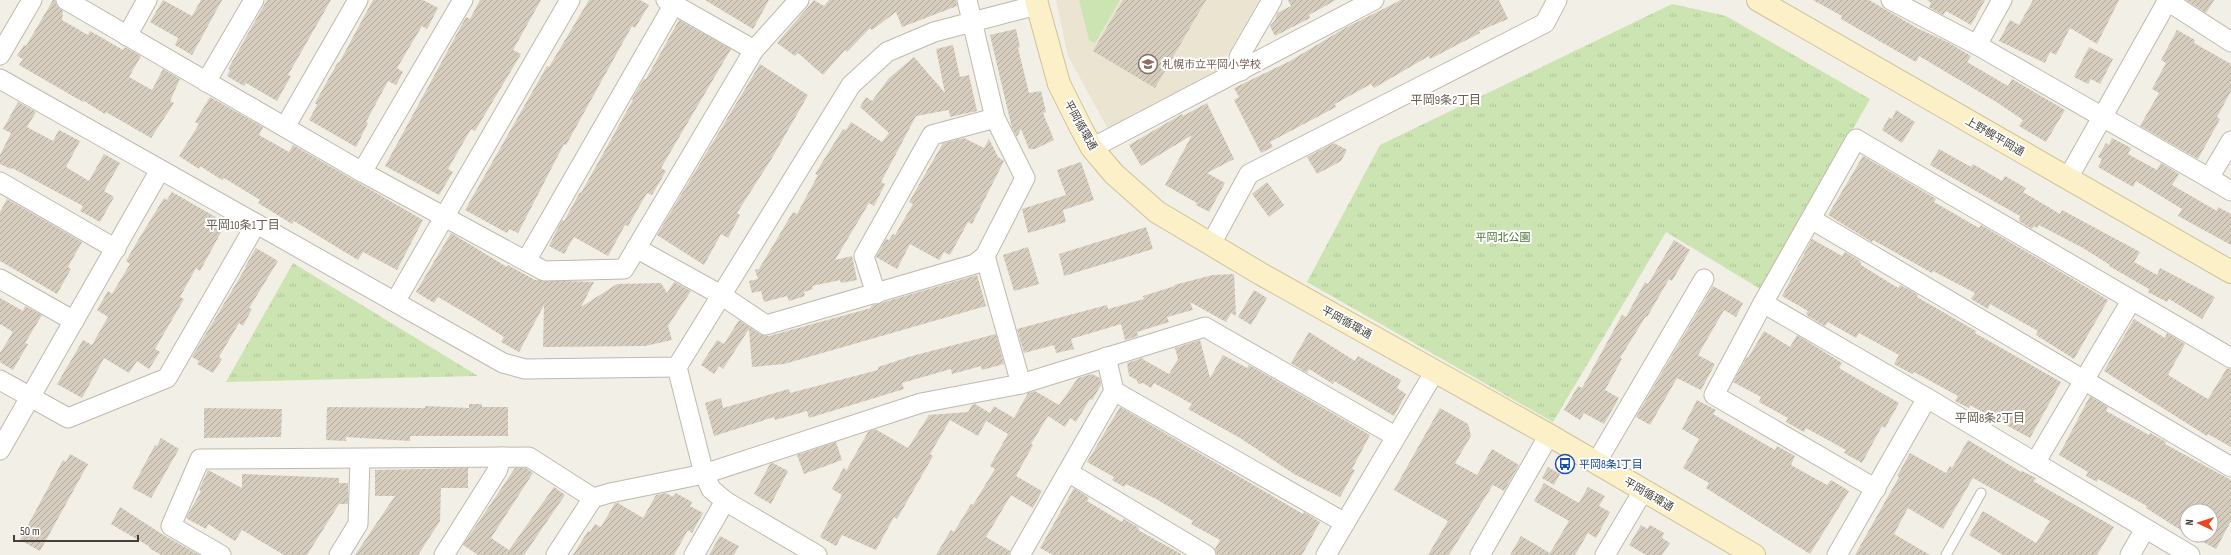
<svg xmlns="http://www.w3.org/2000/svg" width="2231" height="555" viewBox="0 0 2231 555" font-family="'Sofia Sans Condensed','Noto Sans JP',sans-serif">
<defs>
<pattern id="grass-tufts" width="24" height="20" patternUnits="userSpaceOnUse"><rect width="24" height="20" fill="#cce4b1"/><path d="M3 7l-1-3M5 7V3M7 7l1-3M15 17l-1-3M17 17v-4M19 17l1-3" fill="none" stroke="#b0c599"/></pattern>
<pattern id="building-hatch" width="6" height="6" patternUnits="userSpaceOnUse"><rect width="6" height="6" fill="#d6cdbf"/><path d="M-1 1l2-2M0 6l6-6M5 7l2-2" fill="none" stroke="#afa89c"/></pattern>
</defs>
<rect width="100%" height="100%" fill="#f2efe6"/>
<polygon fill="#eae4d1" points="1056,0 1259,0 1218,71 1108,129 1068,56"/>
<g fill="url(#grass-tufts)">
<polygon points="1672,4 1726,16 1870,99 1762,290 1666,232 1553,422 1307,282 1380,145"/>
<polygon points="293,263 478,376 226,382"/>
</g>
<polygon fill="#cce4b1" points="1079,0 1120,0 1095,43 1089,40"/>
<g fill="url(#building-hatch)">
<polygon points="53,0 55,0 57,6 63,11 62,20 88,35 90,31 123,50 125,47 141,56 129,77 152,90 163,69 180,79 170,101 174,103 151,138 106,112 105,114 84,101 83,102 19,65 23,59 17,56 24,45 26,46"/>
<polygon points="163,0 192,16 201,0 222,0 192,55 175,45 178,38 150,22"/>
<polygon points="267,0 331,0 288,75 291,76 277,101 246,83 244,86 227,76 230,70 228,69"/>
<polygon points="373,0 423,0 438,8 427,29 422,26 397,68 403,72 396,85 388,81 366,122 368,123 356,147 309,120 317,105 315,103 338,62 339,63"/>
<polygon points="480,0 541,0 513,50 521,54 475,131 471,129 448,169 453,172 439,195 385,166 466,17 470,19"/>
<polygon points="589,0 640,0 649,5 635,28 632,26 566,145 564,144 518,233 509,229 507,233 465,210 547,66 549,67"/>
<polygon points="705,0 769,0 753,29"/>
<polygon points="814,0 824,6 829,0 956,0 957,6 902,27 896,12 872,30 870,28 847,52 845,50 823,75 798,53 795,56 777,43"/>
<polygon points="1123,0 1206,0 1155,88 1093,51"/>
<polygon points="1288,0 1336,0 1309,15 1310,18 1275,36 1270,26 1275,20 1277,13 1291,6"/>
<polygon points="1401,0 1499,0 1508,19 1479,31 1480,33 1430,59 1429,56 1374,88 1371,84 1335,104 1336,107 1270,142 1273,147 1261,153 1234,100 1239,97 1234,88 1290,61 1345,28"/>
<polygon points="1813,0 1869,0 1917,28 1949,43 1971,56 1967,62 2008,86 2012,79 2065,110 2046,142 2019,126 2023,120 1998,103 1919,56 1916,62 1841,19 1842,16"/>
<polygon points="1927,0 1985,0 1971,25 1946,11 1943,15 1929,7 1931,3"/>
<polygon points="2033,0 2119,0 2097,44 2070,28 2056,55 2050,52 2045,63 1999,41 2010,20 2019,25"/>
<polygon points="2186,0 2214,0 2206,13"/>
<polygon points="679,20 731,49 661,168 666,171 652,195 647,193 628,226 625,225 608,256 574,237 564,254 549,246 562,220 564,221 580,192 581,193 633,100 632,99 644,79 646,79"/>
<polygon points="1016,29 1020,47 1018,48 1029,93 1041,91 1046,112 1043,113 1054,140 1035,149 1029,149 1021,129 1017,137 1012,128 990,35"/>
<polygon points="2177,30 2195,40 2194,43 2231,64 2231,91 2217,117 2220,119 2198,159 2140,126 2159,93 2152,89 2166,63 2161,60"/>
<polygon points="953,45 960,77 969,75 977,111 950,117 949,110 916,116 881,182 885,184 874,206 869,203 835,260 852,256 857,280 841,283 840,280 812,286 813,289 804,292 805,296 789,301 787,296 764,302 761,291 752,293 749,281 758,279 755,270 759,269 793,212 797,214 818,175 815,174 843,129 846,130 851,122 882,142 889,133 860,107 866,97 872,101 889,78 914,57 945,93 936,49"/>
<polygon points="2089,47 2113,59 2100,84 2091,79 2088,84 2074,77"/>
<polygon points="760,64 808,95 772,158 737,213 740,215 728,238 721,234 704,265 657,235"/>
<polygon points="210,97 263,127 259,135 289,152 293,145 423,220 397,270 363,252 358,260 294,221 292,224 258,203 260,200 224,178 222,180 200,166 199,169 179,156 199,124 195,122"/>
<polygon points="18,102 36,112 27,127 53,141 59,130 80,141 66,167 89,181 104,154 120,163 104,191 114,197 100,222 80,211 83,206 12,168 11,169 0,164 0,155 11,133 3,129"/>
<polygon points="1207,103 1234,159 1207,173 1225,183 1209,212 1196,205 1197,203 1165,185 1192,135 1141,166 1129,145 1182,114 1183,116"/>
<polygon points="1896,110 1915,122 1902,143 1882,130 1889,117 1892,119"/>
<polygon points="964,138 984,148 989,139 998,157 1004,161 972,224 968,222 950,255 944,252 939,260 910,244 897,269 876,257 886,239 889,240 893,234 895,235 913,204 909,202 943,143"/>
<polygon points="2112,138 2131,148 2128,154 2157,170 2161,163 2179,174 2172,185 2217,211 2218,207 2231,214 2231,245 2178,216 2182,209 2136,181 2133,187 2098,167 2102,159 2098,157 2106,143 2109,145"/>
<polygon points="1334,143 1347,150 1341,161 1317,174 1307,157"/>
<polygon points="1939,149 1971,167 1973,164 2002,181 2005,176 2026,188 2023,192 2060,214 2062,210 2140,252 2134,262 2157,275 2160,268 2215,297 2202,319 2169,299 2167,302 2148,292 2149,289 2109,266 2110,265 2083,248 2039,225 2037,228 2034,226 2032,229 2019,221 2020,216 1930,165"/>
<polygon points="1863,156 1936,199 1934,202 1979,228 1981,225 2108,300 2074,359 2036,335 2038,331 1990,304 1988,309 1971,299 1975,293 1933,271 1932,273 1873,240 1872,242 1828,215"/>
<polygon points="1081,162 1094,200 1063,210 1066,222 1028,233 1022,209 1066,195 1057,170"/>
<polygon points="1267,182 1284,205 1269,217 1252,194"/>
<polygon points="172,192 226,223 200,271 196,268 180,297 184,299 155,349 160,352 149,369 137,361 129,373 104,358 82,398 57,384 83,340 92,345 108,317 97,310 108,291 112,294 130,264 126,261 137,242 164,198 167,200"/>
<polygon points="7,199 82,242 68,267 71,269 57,294 0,261 0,212"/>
<polygon points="1146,227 1153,249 1064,276 1059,254"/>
<polygon points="451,233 507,267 508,265 535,280 594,282 581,307 617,284 661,283 667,293 674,282 691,291 668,326 672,340 645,346 543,347 544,305 519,352 501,342 504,337 474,318 438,297 434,303 416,292"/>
<polygon points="1812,239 1842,256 1845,252 1860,261 1861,265 1898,288 1900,285 1910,290 1918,295 1917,297 1976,331 1975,333 2061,382 2030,438 1970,405 1969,408 1955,401 1958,396 1914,372 1912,374 1894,364 1899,355 1859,333 1856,338 1828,322 1825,326 1808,316 1806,314 1808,311 1782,296"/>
<polygon points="1674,240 1690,250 1672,281 1669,279 1647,317 1646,316 1620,358 1622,359 1605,390 1619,398 1604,424 1584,413 1580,420 1564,410 1578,386 1582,388 1622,315 1626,317 1645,282 1648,284"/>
<polygon points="1028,247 1039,284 1014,291 1003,255"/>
<polygon points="256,248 278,261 249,308 252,309 243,326 239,323 219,357 222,359 213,373 197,364 199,361 192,357 246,267 245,267"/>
<polygon points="1234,274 1236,316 1231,313 1226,322 1190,302 1193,310 1167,317 1169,322 1137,332 1138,336 1125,340 1121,324 1071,339 1074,349 1056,353 1054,345 1024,353 1017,329 1107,305 1108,309 1144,299 1143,296 1175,286 1174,285 1213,275"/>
<polygon points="977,275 986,306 784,364 752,367 749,329 723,369 719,366 714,374 701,365 717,340 724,344 739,320 760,334 769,336 871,308 871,306"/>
<polygon points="1713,286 1743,303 1736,317 1724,310 1698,355 1715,364 1701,390 1677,378 1650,425 1636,417"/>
<polygon points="1254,290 1267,298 1251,325 1238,317"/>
<polygon points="0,298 23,311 25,306 42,315 25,343 28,344 13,370 0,362 0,353 13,332 0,324"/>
<polygon points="2134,319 2165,338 2167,333 2185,344 2168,375 2208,399 2227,368 2231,369 2231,447 2208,434 2207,436 2104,371"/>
<polygon points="1764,331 1790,347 1797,335 1842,363 1839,368 1899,403 1885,428 1882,426 1862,463 1844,453 1846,450 1806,428 1804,432 1786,422 1788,418 1759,402 1761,397 1733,382 1747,357 1748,358"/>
<polygon points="1309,332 1355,361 1358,356 1401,380 1397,388 1406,394 1394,416 1334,381 1333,384 1309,369 1307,373 1291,363"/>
<polygon points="996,334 1004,364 982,370 981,366 952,374 951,369 902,383 904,389 809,418 807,411 775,420 774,417 714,436 705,403 721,398 723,408 789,389 790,393 878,370 878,367 912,356"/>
<polygon points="1200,340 1210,378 1223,355 1247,368 1249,365 1370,435 1352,469 1355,470 1340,497 1294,474 1240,438 1188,409 1192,404 1154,383 1151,388 1143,383 1138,384 1137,380 1129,376 1127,363 1143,358 1144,360 1169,374 1178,359 1175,348"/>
<polygon points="1092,374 1100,378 1101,385 1092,400 1090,399 1076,422 1070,418 1065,427 1048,416 1031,444 1033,445 1016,476 1042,491 1033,508 1011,495 986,537 1010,551 1009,555 936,555 951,530 954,532 971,504 973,505 995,469 990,466 1008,434 986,421 978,436 950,420 930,454 933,456 897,519 894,517 876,550 842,535 836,546 820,537 842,495 832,489 844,467 846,471 868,432 875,429 908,448 929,415 968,412 972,405 975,404 990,413 994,406 1014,418 1028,393 1035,391 1059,405 1078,378"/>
<polygon points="2090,396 2108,407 2106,411 2149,435 2150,433 2166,442 2165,444 2231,480 2231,521 2216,549 2190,535 2211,535 2211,511 2187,511 2187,534 2146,508 2147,506 2098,479 2097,482 2086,476 2088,472 2059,455"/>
<polygon points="1697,400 1716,410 1713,414 1775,450 1777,446 1795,456 1791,465 1827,485 1831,480 1849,491 1810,554 1706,488 1709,483 1683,468 1699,439 1682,429"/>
<polygon points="469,404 482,404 482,407 508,407 508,436 410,436 410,441 346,437 346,441 326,440 327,407 425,408 425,406 469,408"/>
<polygon points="1120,407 1303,514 1304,512 1320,522 1302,555 1217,555 1215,549 1220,540 1191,524 1193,521 1156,499 1126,484 1124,487 1112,480 1114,477 1087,462"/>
<polygon points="204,408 282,409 281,437 204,438"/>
<polygon points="1440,408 1468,424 1471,436 1455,463 1477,475 1492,449 1519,465 1504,491 1493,485 1449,555 1428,555 1448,521 1394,490"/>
<polygon points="161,438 179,449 151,498 132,488 155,445 157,446"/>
<polygon points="1968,440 2021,472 2022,471 2036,478 2033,481 2114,527 2097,555 2003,555 1969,535 1983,511 2036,543 2050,521 1973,478 1943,529 1908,508 1894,534 1930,555 1855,555 1899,477 1897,476 1910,453 1946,473 1950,466 1952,468"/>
<polygon points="836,442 842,460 804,474 797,455"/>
<polygon points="70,454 88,464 40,551 20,540 63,460 66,462"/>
<polygon points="773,463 788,471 771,504 754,494 770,464"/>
<polygon points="1548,467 1560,474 1554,485 1542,478"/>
<polygon points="468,468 468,488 441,488 440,521 418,555 355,555 395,496 375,496 375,470"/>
<polygon points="515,468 526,468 533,473 491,538 509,550 554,487 565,495 524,555 478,555 463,545"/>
<polygon points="208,470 242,488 242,474 339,478 339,483 348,483 348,504 339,504 307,555 284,555 242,530 235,541 208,524 206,529 186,518 201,491 199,490"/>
<polygon points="1544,483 1579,503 1588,487 1605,496 1599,506 1610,512 1596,538 1588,533 1575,555 1510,555 1521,536 1550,553 1569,521 1534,501"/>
<polygon points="1074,488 1089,498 1087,501 1122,522 1124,519 1139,528 1138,530 1183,555 1053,555 1040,548"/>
<polygon points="666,493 673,497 676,493 692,502 690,506 703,513 692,533 688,530 674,555 573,555 588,531 590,532 595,524 601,527 615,503 618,503 643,518 656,495"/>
<polygon points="120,507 165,536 199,555 161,555 149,548 150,547 111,524"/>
<polygon points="1641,525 1647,529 1650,525 1664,533 1662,538 1670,543 1662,555 1646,555 1629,545"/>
<polygon points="720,536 739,546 734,555 709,555"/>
</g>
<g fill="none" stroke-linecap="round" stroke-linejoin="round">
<g stroke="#c0b9ac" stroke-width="11">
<polyline id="lane" points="1946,555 1981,493"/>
</g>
<g stroke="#c0b9ac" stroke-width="21">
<g id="street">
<polyline points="66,0 362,172 544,271 624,269 754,50 799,0"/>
<polyline points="666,0 754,50"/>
<polyline points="1891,0 1977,45 2209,178 2231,141"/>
<polyline points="2166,0 2231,42"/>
<polyline points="127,36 147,0"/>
<polyline points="1977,45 2002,0"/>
<polyline points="0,55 32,0"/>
<polyline points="1241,71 1239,57 1272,0"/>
<polyline points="0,79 503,363 525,369 677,367 851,85 887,52 934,32 1037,5"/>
<polyline points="206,82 254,0"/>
<polyline points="285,127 358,0"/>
<polyline points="1092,148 1374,0"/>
<polyline points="362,172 463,0"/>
<polyline points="2068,178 2168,0"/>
<polyline points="2209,178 2231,191"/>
<polyline points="0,182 116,249"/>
<polyline points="1811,219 2231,467"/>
<polyline points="1211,244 1249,174 1545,23 1557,0"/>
<polyline points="636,248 721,295 766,325 975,264 985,256 1025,178 995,118 967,0"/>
<polyline points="985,256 1021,384"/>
<polyline points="526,261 674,4"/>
<polyline points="0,279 74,321"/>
<polyline points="876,294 864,256 932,135 995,118"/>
<polyline points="395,302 570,0"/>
<polyline points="1763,303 1927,398"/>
<polyline points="677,367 704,474 711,489 725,501 817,555"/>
<polyline points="0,380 68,418 167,378 256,224"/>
<polyline points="1114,391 1345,523"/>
<polyline points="0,450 160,170"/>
<polyline points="1596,463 1704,279"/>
<polyline points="2035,463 2131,301"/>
<polyline points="1068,472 1206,555"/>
<polyline points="1876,489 1714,395 1763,303 1856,139 2231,358"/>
<polyline points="221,555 171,526 200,459 529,457 593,498"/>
<polyline points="339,555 358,524 360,459"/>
<polyline points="444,555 497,471 502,457"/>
<polyline points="556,555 593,498 610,493 704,474 921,403 1021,384 1205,327 1395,436"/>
<polyline points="694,555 725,501"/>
<polyline points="1020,555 1114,391 1106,357"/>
<polyline points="1326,555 1435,371"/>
<polyline points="1480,555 1549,435"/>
<polyline points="1605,555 1643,491"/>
<polyline points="1837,555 1927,398 2190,555"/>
<polyline points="2130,555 2145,529"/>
</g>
</g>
<g stroke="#cfc298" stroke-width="24">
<g id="secondary">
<polyline points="1036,0 1059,84 1081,128 1092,148 1114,174 1157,212 1261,274 1549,435 1754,555"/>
<polyline points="1758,0 2231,272"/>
</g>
</g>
<use href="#lane" stroke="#fff" stroke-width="9"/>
<use href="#street" stroke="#fff" stroke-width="19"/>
<use href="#secondary" stroke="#fbf0c7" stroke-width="22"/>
</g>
<defs>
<g id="school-ring" transform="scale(1)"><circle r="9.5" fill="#fff" stroke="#8d6e63" stroke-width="1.5"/><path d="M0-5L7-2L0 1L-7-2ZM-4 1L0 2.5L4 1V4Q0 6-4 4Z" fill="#8d6e63"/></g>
<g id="bus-ring" transform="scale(1)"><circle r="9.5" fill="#fff" stroke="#1a4fb4" stroke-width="1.5"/><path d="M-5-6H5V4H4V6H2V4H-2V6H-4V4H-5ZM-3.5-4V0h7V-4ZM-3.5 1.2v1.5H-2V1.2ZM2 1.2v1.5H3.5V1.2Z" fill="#1a4fb4"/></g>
</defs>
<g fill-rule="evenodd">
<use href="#school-ring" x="1148" y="64"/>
<use href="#bus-ring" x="1565" y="464"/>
</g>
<g text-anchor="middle" stroke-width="4" stroke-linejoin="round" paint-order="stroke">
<g font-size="11" fill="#785e54" stroke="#fff" text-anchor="start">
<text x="1162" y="68">札幌市立平岡小学校</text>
</g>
<g font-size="11" fill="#443f36" stroke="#fff">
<text transform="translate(1081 125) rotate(61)" y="4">平岡循環通</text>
<text transform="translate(1995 136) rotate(30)" y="4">上野幌平岡通</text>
<text transform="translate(1347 322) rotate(29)" y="4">平岡循環通</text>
<text transform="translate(1649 494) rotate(30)" y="4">平岡循環通</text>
</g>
<g font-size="11" fill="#46722d" stroke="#fff">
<text x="1503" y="241">平岡北公園</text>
</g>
<g font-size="11" fill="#164399" stroke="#fff" text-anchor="start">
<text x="1579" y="468">平岡8条1丁目</text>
</g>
<g font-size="12" fill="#665d4e" stroke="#fff">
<text x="1446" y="104">平岡9条2丁目</text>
<text x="243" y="229">平岡10条1丁目</text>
<text x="1990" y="422">平岡8条2丁目</text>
</g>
</g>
<g transform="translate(2199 523) rotate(274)"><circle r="19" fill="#ffffff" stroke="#b4b2af"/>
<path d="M0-3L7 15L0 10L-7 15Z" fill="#ed4522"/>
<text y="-6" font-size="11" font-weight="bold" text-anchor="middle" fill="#443f36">N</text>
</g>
<path d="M14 535v6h124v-6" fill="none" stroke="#443f36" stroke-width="2"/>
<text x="20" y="535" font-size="12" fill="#443f36" stroke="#ffffff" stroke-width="3" paint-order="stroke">50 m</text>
</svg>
